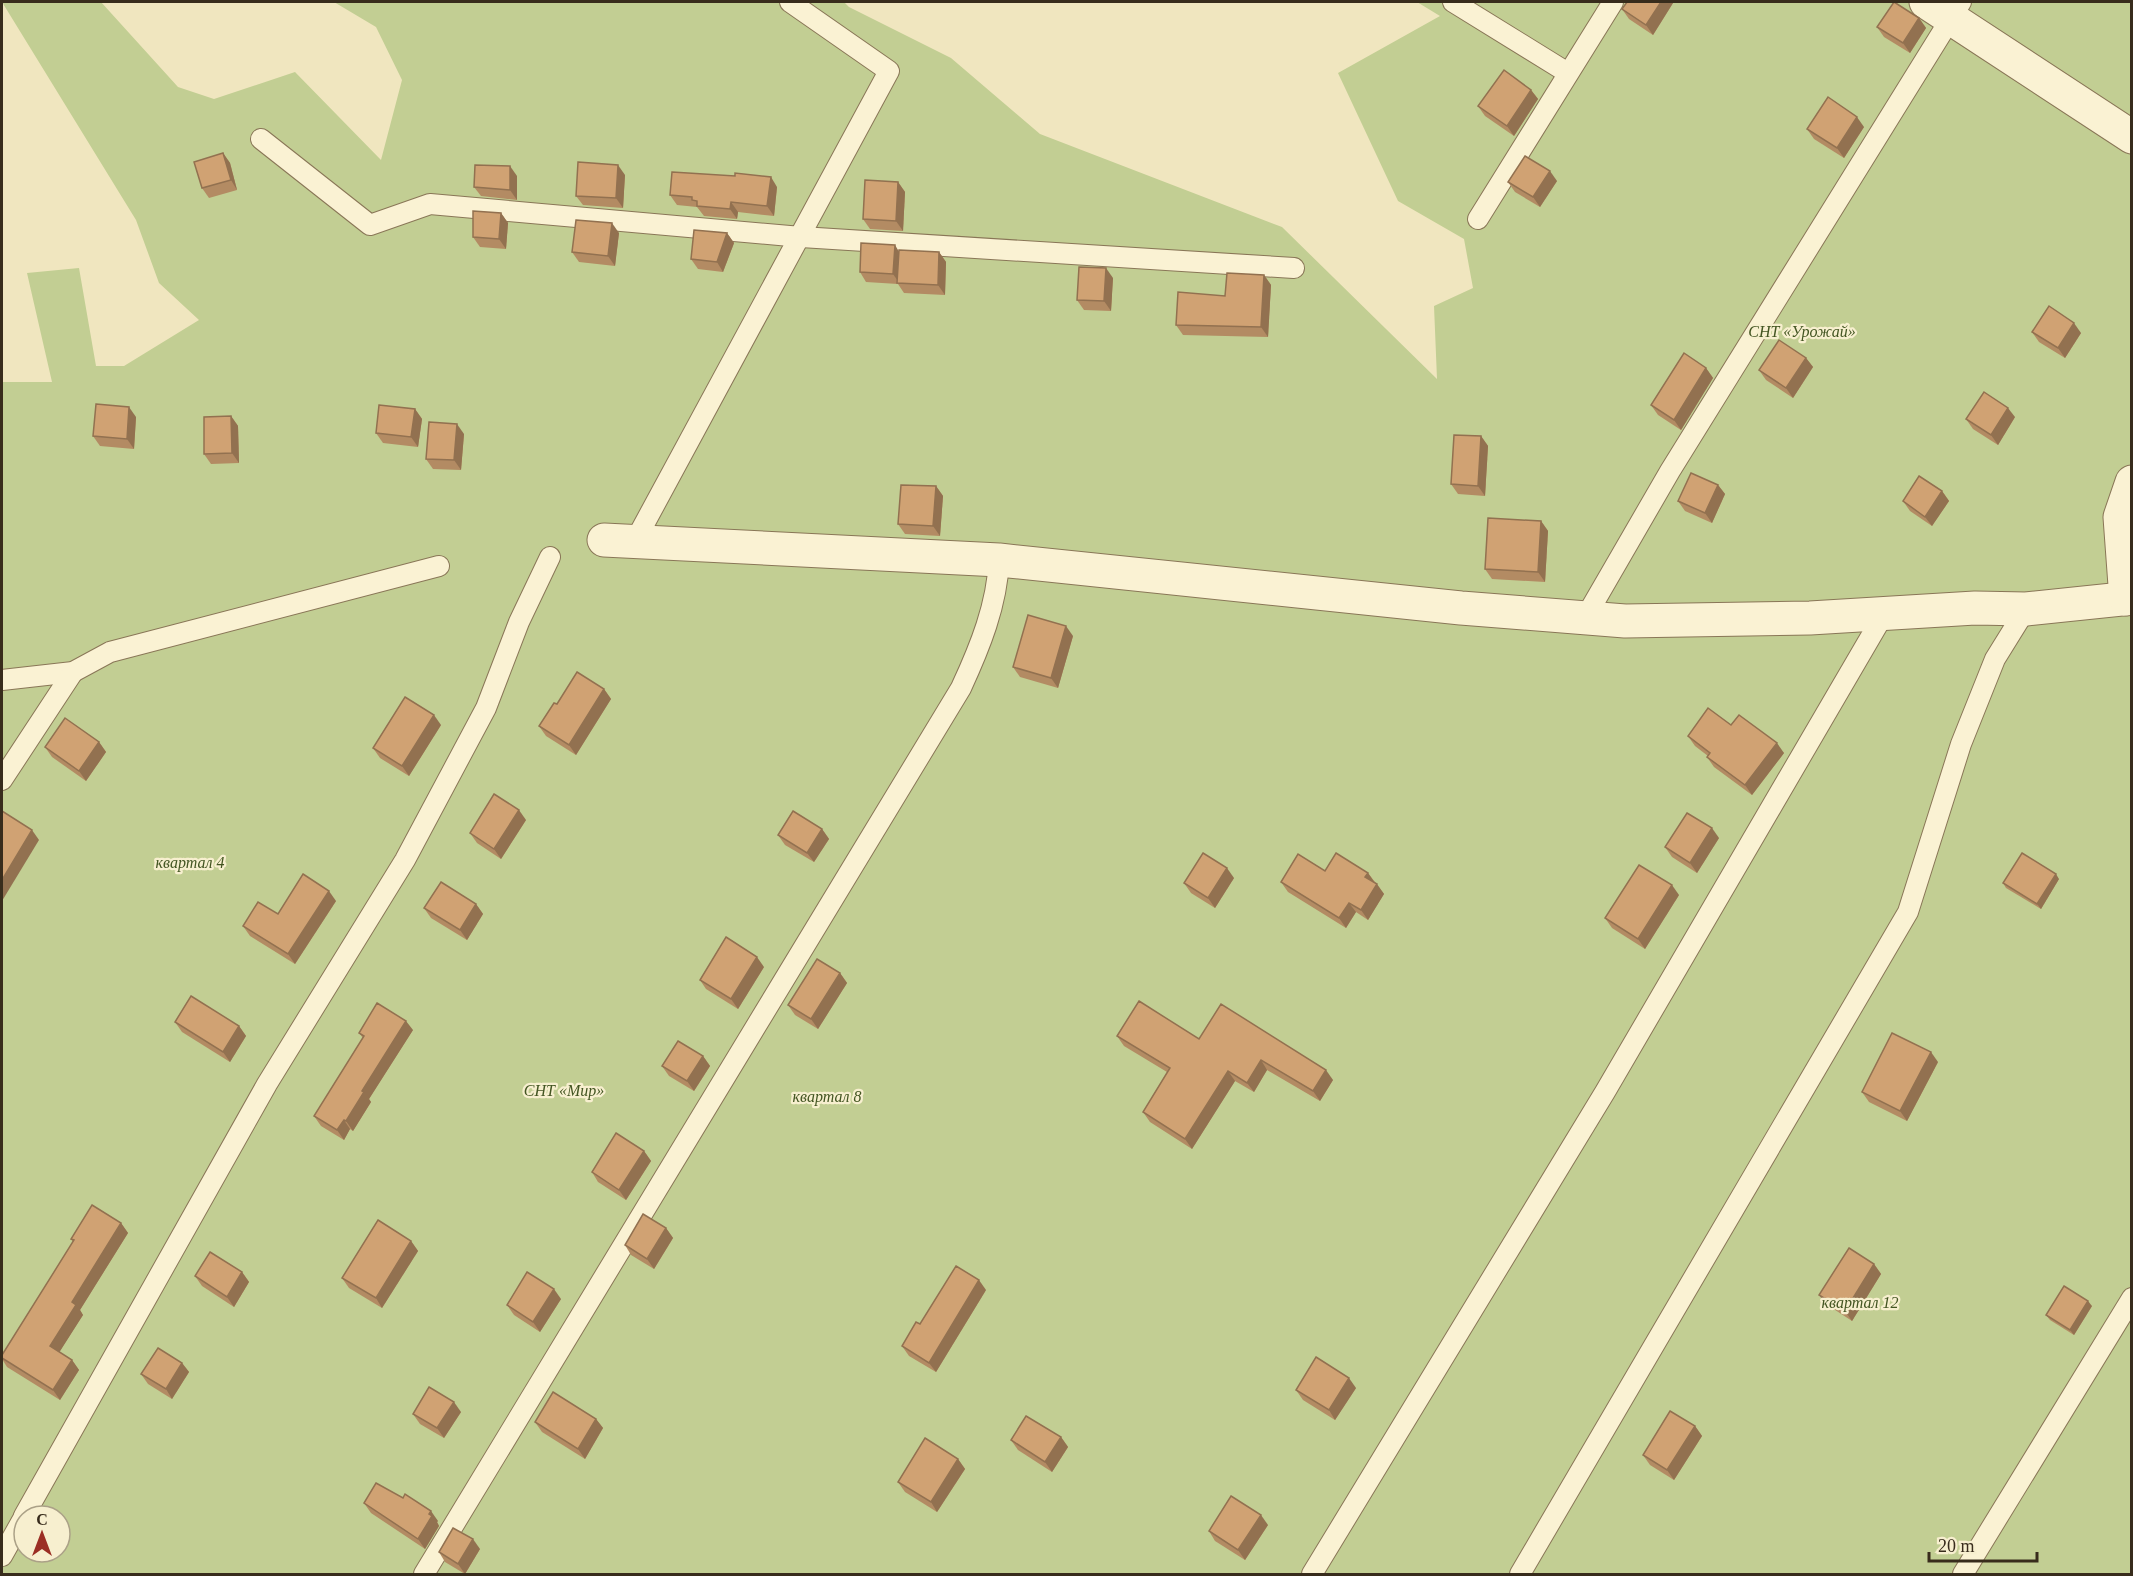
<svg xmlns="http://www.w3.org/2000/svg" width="2133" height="1576" viewBox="0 0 2133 1576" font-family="'Times New Roman',serif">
<rect width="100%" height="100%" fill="#f0e6bf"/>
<path fill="#c2ce93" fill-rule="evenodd" d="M2,2H101L178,87L214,99L295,72L381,160L402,80L376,27L334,2H844L849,7L951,58L1040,134L1282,227L1437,379L1434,306L1473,288L1464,239L1398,201L1338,73L1440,16L1417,2H2131V1574H2V382H52L27,273L79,268L96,366H124L199,320L159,283L136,220ZM24,1516H60V1552H24Z"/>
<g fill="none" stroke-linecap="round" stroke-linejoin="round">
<g stroke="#897657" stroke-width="22">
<g id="lane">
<polyline points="1453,2 1568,73"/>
<polyline points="261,139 370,225 430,204 801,237 1294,268"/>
<polyline points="1478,219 1613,2"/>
<polyline points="635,541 889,71 790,2"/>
<polyline points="1585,618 1670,471 1961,2"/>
<polyline points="2,680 73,672 110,652 439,566"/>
<polyline points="2,780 73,672"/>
<polyline points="24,1516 267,1084 405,860 486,708 519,622 550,557"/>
<polyline points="2,1556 24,1517"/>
<path d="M424,1574L961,688C980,647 997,605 999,560"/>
<polyline points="1312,1574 1605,1092 1884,614"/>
<polyline points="1520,1574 1908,912 1961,744 1995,659 2026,609"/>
<polyline points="1963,1574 2132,1298"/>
</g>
</g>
<g stroke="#897657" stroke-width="35">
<g id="street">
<polyline points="1926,2 2132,137"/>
<polyline points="604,540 999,560 1461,608 1625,621 1810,618 1975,608 2026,609 2132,598"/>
<polyline points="2126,599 2120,517 2132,482"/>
</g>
</g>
<use href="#lane" stroke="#faf2d3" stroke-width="20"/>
<use href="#street" stroke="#faf2d3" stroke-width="33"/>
</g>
<g fill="#b38b63">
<polygon points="1673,3 1653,35 1629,19 1622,9"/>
<polygon points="1919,18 1926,28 1910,53 1884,37 1877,27"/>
<polygon points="1531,90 1538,99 1514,136 1485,116 1478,106"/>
<polygon points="1864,127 1844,158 1814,139 1807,129"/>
<polygon points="223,153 230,163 237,190 209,198 202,188"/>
<polygon points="625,175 623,208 583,205 576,196"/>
<polygon points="517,176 517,200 481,196 474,187"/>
<polygon points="1557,181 1540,207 1515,192 1508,182"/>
<polygon points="898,182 905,192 903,231 870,229 863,219"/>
<polygon points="777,187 774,216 738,212 737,219 704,216 697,207 677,205 670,195"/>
<polygon points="501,213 508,223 506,249 480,247 473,237"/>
<polygon points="619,233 615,266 579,262 572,252"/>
<polygon points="727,233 734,243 723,272 698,269 691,259"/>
<polygon points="899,252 939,252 946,262 945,295 904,293 898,284 866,282 860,272"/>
<polygon points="1264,275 1271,285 1268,337 1183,335 1176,325 1225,296"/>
<polygon points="1113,278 1111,311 1084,310 1077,300"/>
<polygon points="2032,332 2081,333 2065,358 2039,342"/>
<polygon points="1806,358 1813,367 1793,398 1766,380 1759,370"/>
<polygon points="1706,368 1713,378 1681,430 1658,415 1651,405"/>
<polygon points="415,409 422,419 418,447 383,443 376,433"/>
<polygon points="231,416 238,426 239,463 211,464 204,454"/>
<polygon points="136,417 134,449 100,446 93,436"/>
<polygon points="2015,417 1998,445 1973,429 1966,419"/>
<polygon points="464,434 461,470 433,469 426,459"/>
<polygon points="1481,436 1488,446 1485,496 1458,494 1451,484"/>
<polygon points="1718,485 1725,494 1712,523 1685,511 1678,501"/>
<polygon points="936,486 943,496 940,536 905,534 898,524"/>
<polygon points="1942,491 1949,501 1932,526 1910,511 1903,501"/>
<polygon points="1541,521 1548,531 1545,582 1492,579 1485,569"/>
<polygon points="1073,636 1058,688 1020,677 1013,667"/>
<polygon points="604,689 611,699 576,755 546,736 539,726"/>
<polygon points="441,725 409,776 380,758 373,748"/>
<polygon points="1731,725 1784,753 1752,795 1714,767 1707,757 1708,756 1695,746 1688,736"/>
<polygon points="99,742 106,752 86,781 52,757 45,747"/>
<polygon points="526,820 501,859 477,843 470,833"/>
<polygon points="822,829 829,839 814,862 785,845 778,835"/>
<polygon points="1719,838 1697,873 1672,857 1665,847"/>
<polygon points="1368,873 1384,894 1368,920 1356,912 1346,928 1288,892 1281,882"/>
<polygon points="1234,878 1215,908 1191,893 1184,883"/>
<polygon points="2059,879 2041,909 2006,888 2003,883"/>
<polygon points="1679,895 1645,949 1612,928 1605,918"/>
<polygon points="336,901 295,964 250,936 243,926 278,914"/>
<polygon points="476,904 483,914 467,940 431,918 424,908"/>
<polygon points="764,967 738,1009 706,989 700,980"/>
<polygon points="840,973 847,983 818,1029 795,1015 788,1005"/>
<polygon points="175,1022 239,1026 246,1036 230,1062 182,1032"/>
<polygon points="413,1030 369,1099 371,1102 353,1131 350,1129 344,1140 321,1126 314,1116 363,1038 359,1033"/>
<polygon points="1117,1036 1199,1039 1333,1080 1320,1101 1267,1070 1254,1092 1235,1081 1192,1149 1150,1122 1143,1112 1167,1072 1124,1046"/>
<polygon points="703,1056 710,1066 694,1091 669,1076 662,1066"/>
<polygon points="1938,1062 1907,1121 1869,1102 1862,1092"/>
<polygon points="644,1151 651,1161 626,1200 598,1182 592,1172"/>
<polygon points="121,1223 128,1233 80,1310 83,1315 59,1352 72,1360 79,1370 60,1400 7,1367 2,1359 2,1355 73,1242 71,1239"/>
<polygon points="666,1228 673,1238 654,1269 631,1255 625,1245"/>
<polygon points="411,1241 418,1251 382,1308 349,1288 342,1278"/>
<polygon points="1874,1264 1881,1274 1852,1321 1826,1304 1819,1295"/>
<polygon points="242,1272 249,1282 234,1307 202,1286 195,1276"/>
<polygon points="986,1290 936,1372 909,1356 902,1346 920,1324"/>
<polygon points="561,1299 540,1332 514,1315 507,1305"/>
<polygon points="2092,1306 2074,1335 2050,1320 2046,1315"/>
<polygon points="182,1363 189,1372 172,1399 148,1384 141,1374"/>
<polygon points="1356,1388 1335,1420 1303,1400 1296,1390"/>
<polygon points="461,1412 444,1438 420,1424 413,1414"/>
<polygon points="596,1419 603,1428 585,1459 542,1432 535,1422"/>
<polygon points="1695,1426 1702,1436 1674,1480 1650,1465 1643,1455"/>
<polygon points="1061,1437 1068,1447 1052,1472 1018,1450 1011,1440"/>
<polygon points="958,1459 965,1469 937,1512 905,1492 898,1482"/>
<polygon points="364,1503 438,1521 437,1522 439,1526 425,1549 371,1513"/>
<polygon points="1268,1525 1245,1560 1215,1541 1209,1531"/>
<polygon points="480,1549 465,1574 445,1562 439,1552"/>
</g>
<g fill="#927150">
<polygon points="1661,2 1672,2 1673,3 1653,35 1646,25"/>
<polygon points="1919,18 1926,28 1910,53 1903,43"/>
<polygon points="1531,90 1538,99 1514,136 1507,126"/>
<polygon points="1857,117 1864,127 1844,158 1837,148"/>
<polygon points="223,153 230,163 237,190 231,180"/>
<polygon points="618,165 625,175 623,208 616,198"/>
<polygon points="510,166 517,176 517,200 510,190"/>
<polygon points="1550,171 1557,181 1540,207 1533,197"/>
<polygon points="771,177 777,187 774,216 767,206"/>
<polygon points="898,182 905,192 903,231 896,221"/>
<polygon points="731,202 738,212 737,219 730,209"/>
<polygon points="501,213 508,223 506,249 499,239"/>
<polygon points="612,223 619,233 615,266 608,256"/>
<polygon points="727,233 734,243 723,272 717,262"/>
<polygon points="895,245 901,255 900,284 893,274"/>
<polygon points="939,252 946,262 945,295 938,285"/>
<polygon points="1106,268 1113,278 1111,311 1104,301"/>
<polygon points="1264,275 1271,285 1268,337 1261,327"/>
<polygon points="2074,323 2081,333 2065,358 2058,348"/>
<polygon points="1806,358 1813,367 1793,398 1786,388"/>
<polygon points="1706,368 1713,378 1681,430 1674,420"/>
<polygon points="129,407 136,417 134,449 127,439"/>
<polygon points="2008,408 2015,417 1998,445 1991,435"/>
<polygon points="415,409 422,419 418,447 411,437"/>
<polygon points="231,416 238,426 239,463 232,453"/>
<polygon points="457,424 464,434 461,470 454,460"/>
<polygon points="1481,436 1488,446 1485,496 1478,486"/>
<polygon points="1718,485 1725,494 1712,523 1705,513"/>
<polygon points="936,486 943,496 940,536 933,526"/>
<polygon points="1942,491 1949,501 1932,526 1925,517"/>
<polygon points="1541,521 1548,531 1545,582 1538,572"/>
<polygon points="1066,626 1073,636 1058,688 1051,678"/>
<polygon points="604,689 611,699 576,755 569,745"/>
<polygon points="434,715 441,725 409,776 402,766"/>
<polygon points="99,742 106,752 86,781 79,771"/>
<polygon points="1777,743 1784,753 1752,795 1745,785"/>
<polygon points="519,810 526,820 501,859 494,849"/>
<polygon points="1712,828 1719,838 1697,873 1690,863"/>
<polygon points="822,829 829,839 814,862 807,853"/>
<polygon points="32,830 39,840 2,901 2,880"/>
<polygon points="1227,868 1234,878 1215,908 1208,898"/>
<polygon points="1368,873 1375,883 1365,877"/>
<polygon points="2056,874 2059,879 2041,909 2037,904"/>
<polygon points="1377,884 1384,894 1368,920 1361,910"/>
<polygon points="1672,885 1679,895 1645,949 1638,939"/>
<polygon points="329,891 336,901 295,964 288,954"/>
<polygon points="1349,903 1356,912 1346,928 1339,918"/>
<polygon points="476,904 483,914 467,940 460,930"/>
<polygon points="757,957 764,967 738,1009 731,999"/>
<polygon points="840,973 847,983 818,1029 811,1019"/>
<polygon points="406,1021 413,1030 369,1099 371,1102 353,1131 346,1121 362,1091"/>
<polygon points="239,1026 246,1036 230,1062 223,1052"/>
<polygon points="1931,1052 1938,1062 1907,1121 1900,1111"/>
<polygon points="703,1056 710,1066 694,1091 687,1081"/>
<polygon points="1261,1060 1267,1070 1254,1092 1247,1083"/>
<polygon points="1326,1070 1333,1080 1320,1101 1313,1091"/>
<polygon points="1228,1071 1235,1081 1192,1149 1185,1139"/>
<polygon points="344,1120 350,1129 344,1140 337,1130"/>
<polygon points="644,1151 651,1161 626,1200 619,1190"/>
<polygon points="121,1223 128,1233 80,1310 83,1315 57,1356 50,1346 72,1302"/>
<polygon points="666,1228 673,1238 654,1269 647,1259"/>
<polygon points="411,1241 418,1251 382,1308 376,1298"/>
<polygon points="1874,1264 1881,1274 1852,1321 1845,1311"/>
<polygon points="242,1272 249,1282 234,1307 227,1297"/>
<polygon points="979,1280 986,1290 936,1372 929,1363"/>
<polygon points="554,1289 561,1299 540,1332 533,1322"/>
<polygon points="2088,1301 2092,1306 2074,1335 2070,1330"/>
<polygon points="72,1360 79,1370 60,1400 53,1390"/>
<polygon points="182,1363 189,1372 172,1399 166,1389"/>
<polygon points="1349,1378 1356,1388 1335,1420 1329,1410"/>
<polygon points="454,1402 461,1412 444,1438 437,1428"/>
<polygon points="596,1419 603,1428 585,1459 578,1449"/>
<polygon points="1695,1426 1702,1436 1674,1480 1667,1470"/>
<polygon points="1061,1437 1068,1447 1052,1472 1045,1462"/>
<polygon points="958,1459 965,1469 937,1512 931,1502"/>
<polygon points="431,1511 438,1521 437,1522 439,1526 425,1549 418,1539"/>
<polygon points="1261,1515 1268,1525 1245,1560 1238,1550"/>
<polygon points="473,1539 480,1549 465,1574 458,1564"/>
</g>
<g fill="#d0a273" stroke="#927150" stroke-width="1.5">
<polygon points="1627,2 1661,2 1646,25 1622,9"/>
<polygon points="1894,2 1919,18 1903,43 1877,27"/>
<polygon points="1504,70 1531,90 1507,126 1478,106"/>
<polygon points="1828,97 1857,117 1837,148 1807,129"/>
<polygon points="223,153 231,180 202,188 194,162"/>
<polygon points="1525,156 1550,171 1533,197 1508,182"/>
<polygon points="578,162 618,165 616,198 576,196"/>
<polygon points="475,165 510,166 510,190 474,187"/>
<polygon points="672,172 735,176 735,173 771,177 767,206 731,202 730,209 697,206 697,201 692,200 692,197 670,195"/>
<polygon points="865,180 898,182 896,221 863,219"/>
<polygon points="473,211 501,213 499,239 473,237"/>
<polygon points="576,220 612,223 608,256 572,252"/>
<polygon points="694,230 727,233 717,262 691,259"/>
<polygon points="861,243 895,245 893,274 860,272"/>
<polygon points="899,250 939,252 938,285 897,283"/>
<polygon points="1079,267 1106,268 1104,301 1077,300"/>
<polygon points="1227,273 1264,275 1261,327 1176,325 1178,292 1225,296"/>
<polygon points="2049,306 2074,323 2058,348 2032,332"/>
<polygon points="1779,340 1806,358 1786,388 1759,370"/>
<polygon points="1684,353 1706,368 1674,420 1651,405"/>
<polygon points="1984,392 2008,408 1991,435 1966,419"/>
<polygon points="96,404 129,407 127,439 93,436"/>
<polygon points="379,405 415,409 411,437 376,433"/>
<polygon points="231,416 232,453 204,454 204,417"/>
<polygon points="429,422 457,424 454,460 426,459"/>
<polygon points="1454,435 1481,436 1478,486 1451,484"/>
<polygon points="1691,473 1718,485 1705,513 1678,501"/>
<polygon points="1919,476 1942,491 1925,517 1903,501"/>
<polygon points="901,485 936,486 933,526 898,524"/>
<polygon points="1488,518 1541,521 1538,572 1485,569"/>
<polygon points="1028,615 1066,626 1051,678 1013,667"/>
<polygon points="577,672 604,689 569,745 539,726 554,703 557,704"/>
<polygon points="405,697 434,715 402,766 373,748"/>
<polygon points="1708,708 1731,725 1739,715 1777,743 1745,785 1707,757 1710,753 1688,736"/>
<polygon points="65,718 99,742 79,771 45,747"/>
<polygon points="494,794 519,810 494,849 470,833"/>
<polygon points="2,811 32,830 2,880"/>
<polygon points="793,811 822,829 807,853 778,835"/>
<polygon points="1687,813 1712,828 1690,863 1665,847"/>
<polygon points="1203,853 1227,868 1208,898 1184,883"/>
<polygon points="1336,853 1368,873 1365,877 1377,884 1361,910 1349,903 1339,918 1281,882 1298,854 1325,871"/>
<polygon points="2022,853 2056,874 2037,904 2003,883"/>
<polygon points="1639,865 1672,885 1638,939 1605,918"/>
<polygon points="303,874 329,891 288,954 243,926 258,902 278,914"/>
<polygon points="441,882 476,904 460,930 424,908"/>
<polygon points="726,937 757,957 731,999 700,980"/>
<polygon points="817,959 840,973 811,1019 788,1005"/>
<polygon points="191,996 239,1026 223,1052 175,1022"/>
<polygon points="1139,1001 1199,1039 1221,1004 1326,1070 1313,1091 1261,1060 1247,1083 1228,1071 1185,1139 1143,1112 1170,1068 1117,1036"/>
<polygon points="377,1003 406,1021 362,1091 364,1092 346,1121 344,1120 337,1130 314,1116 364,1036 359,1033"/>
<polygon points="1892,1033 1931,1052 1900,1111 1862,1092"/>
<polygon points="678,1041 703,1056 687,1081 662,1066"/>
<polygon points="616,1133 644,1151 619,1190 592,1172"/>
<polygon points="92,1205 121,1223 72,1302 76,1305 50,1346 72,1360 53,1390 2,1358 2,1355 74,1240 71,1239"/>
<polygon points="643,1214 666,1228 647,1259 625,1245"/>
<polygon points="378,1220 411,1241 376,1298 342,1278"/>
<polygon points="1849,1248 1874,1264 1845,1311 1819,1295"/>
<polygon points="210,1252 242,1272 227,1297 195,1276"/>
<polygon points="956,1266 979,1280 929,1363 902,1346 916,1322 920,1324"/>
<polygon points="527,1272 554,1289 533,1322 507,1305"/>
<polygon points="2064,1286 2088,1301 2070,1330 2046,1315"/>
<polygon points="158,1348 182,1363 166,1389 141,1374"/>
<polygon points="1316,1357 1349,1378 1329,1410 1296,1390"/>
<polygon points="429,1387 454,1402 437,1428 413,1414"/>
<polygon points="553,1392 596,1419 578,1449 535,1422"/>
<polygon points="1670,1411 1695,1426 1667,1470 1643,1455"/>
<polygon points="1026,1416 1061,1437 1045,1462 1011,1440"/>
<polygon points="925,1438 958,1459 931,1502 898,1482"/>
<polygon points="376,1483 403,1498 405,1494 431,1511 429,1514 432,1516 418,1539 364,1503"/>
<polygon points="1231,1496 1261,1515 1238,1550 1209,1531"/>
<polygon points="453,1528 473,1539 458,1564 439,1552"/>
</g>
<g text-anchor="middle" stroke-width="4.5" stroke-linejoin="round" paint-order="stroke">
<g font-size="16" font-style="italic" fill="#435522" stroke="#f7efcf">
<text x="1802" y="337">СНТ «Урожай»</text>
<text x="190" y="868">квартал 4</text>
<text x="564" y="1096">СНТ «Мир»</text>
<text x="827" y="1102">квартал 8</text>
<text x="1860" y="1308">квартал 12</text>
</g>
</g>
<rect width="2133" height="1576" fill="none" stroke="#382c1c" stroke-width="6"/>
<g transform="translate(42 1534)"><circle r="28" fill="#f7efcf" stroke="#aba187" stroke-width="1.5"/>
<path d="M0-4.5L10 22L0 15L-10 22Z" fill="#9b2e24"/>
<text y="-9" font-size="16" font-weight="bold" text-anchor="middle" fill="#382c1c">С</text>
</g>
<path d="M1929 1552v9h108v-9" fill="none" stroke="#382c1c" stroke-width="3"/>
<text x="1938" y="1552" font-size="18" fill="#382c1c" stroke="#f7efcf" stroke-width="4.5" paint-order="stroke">20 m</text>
</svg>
